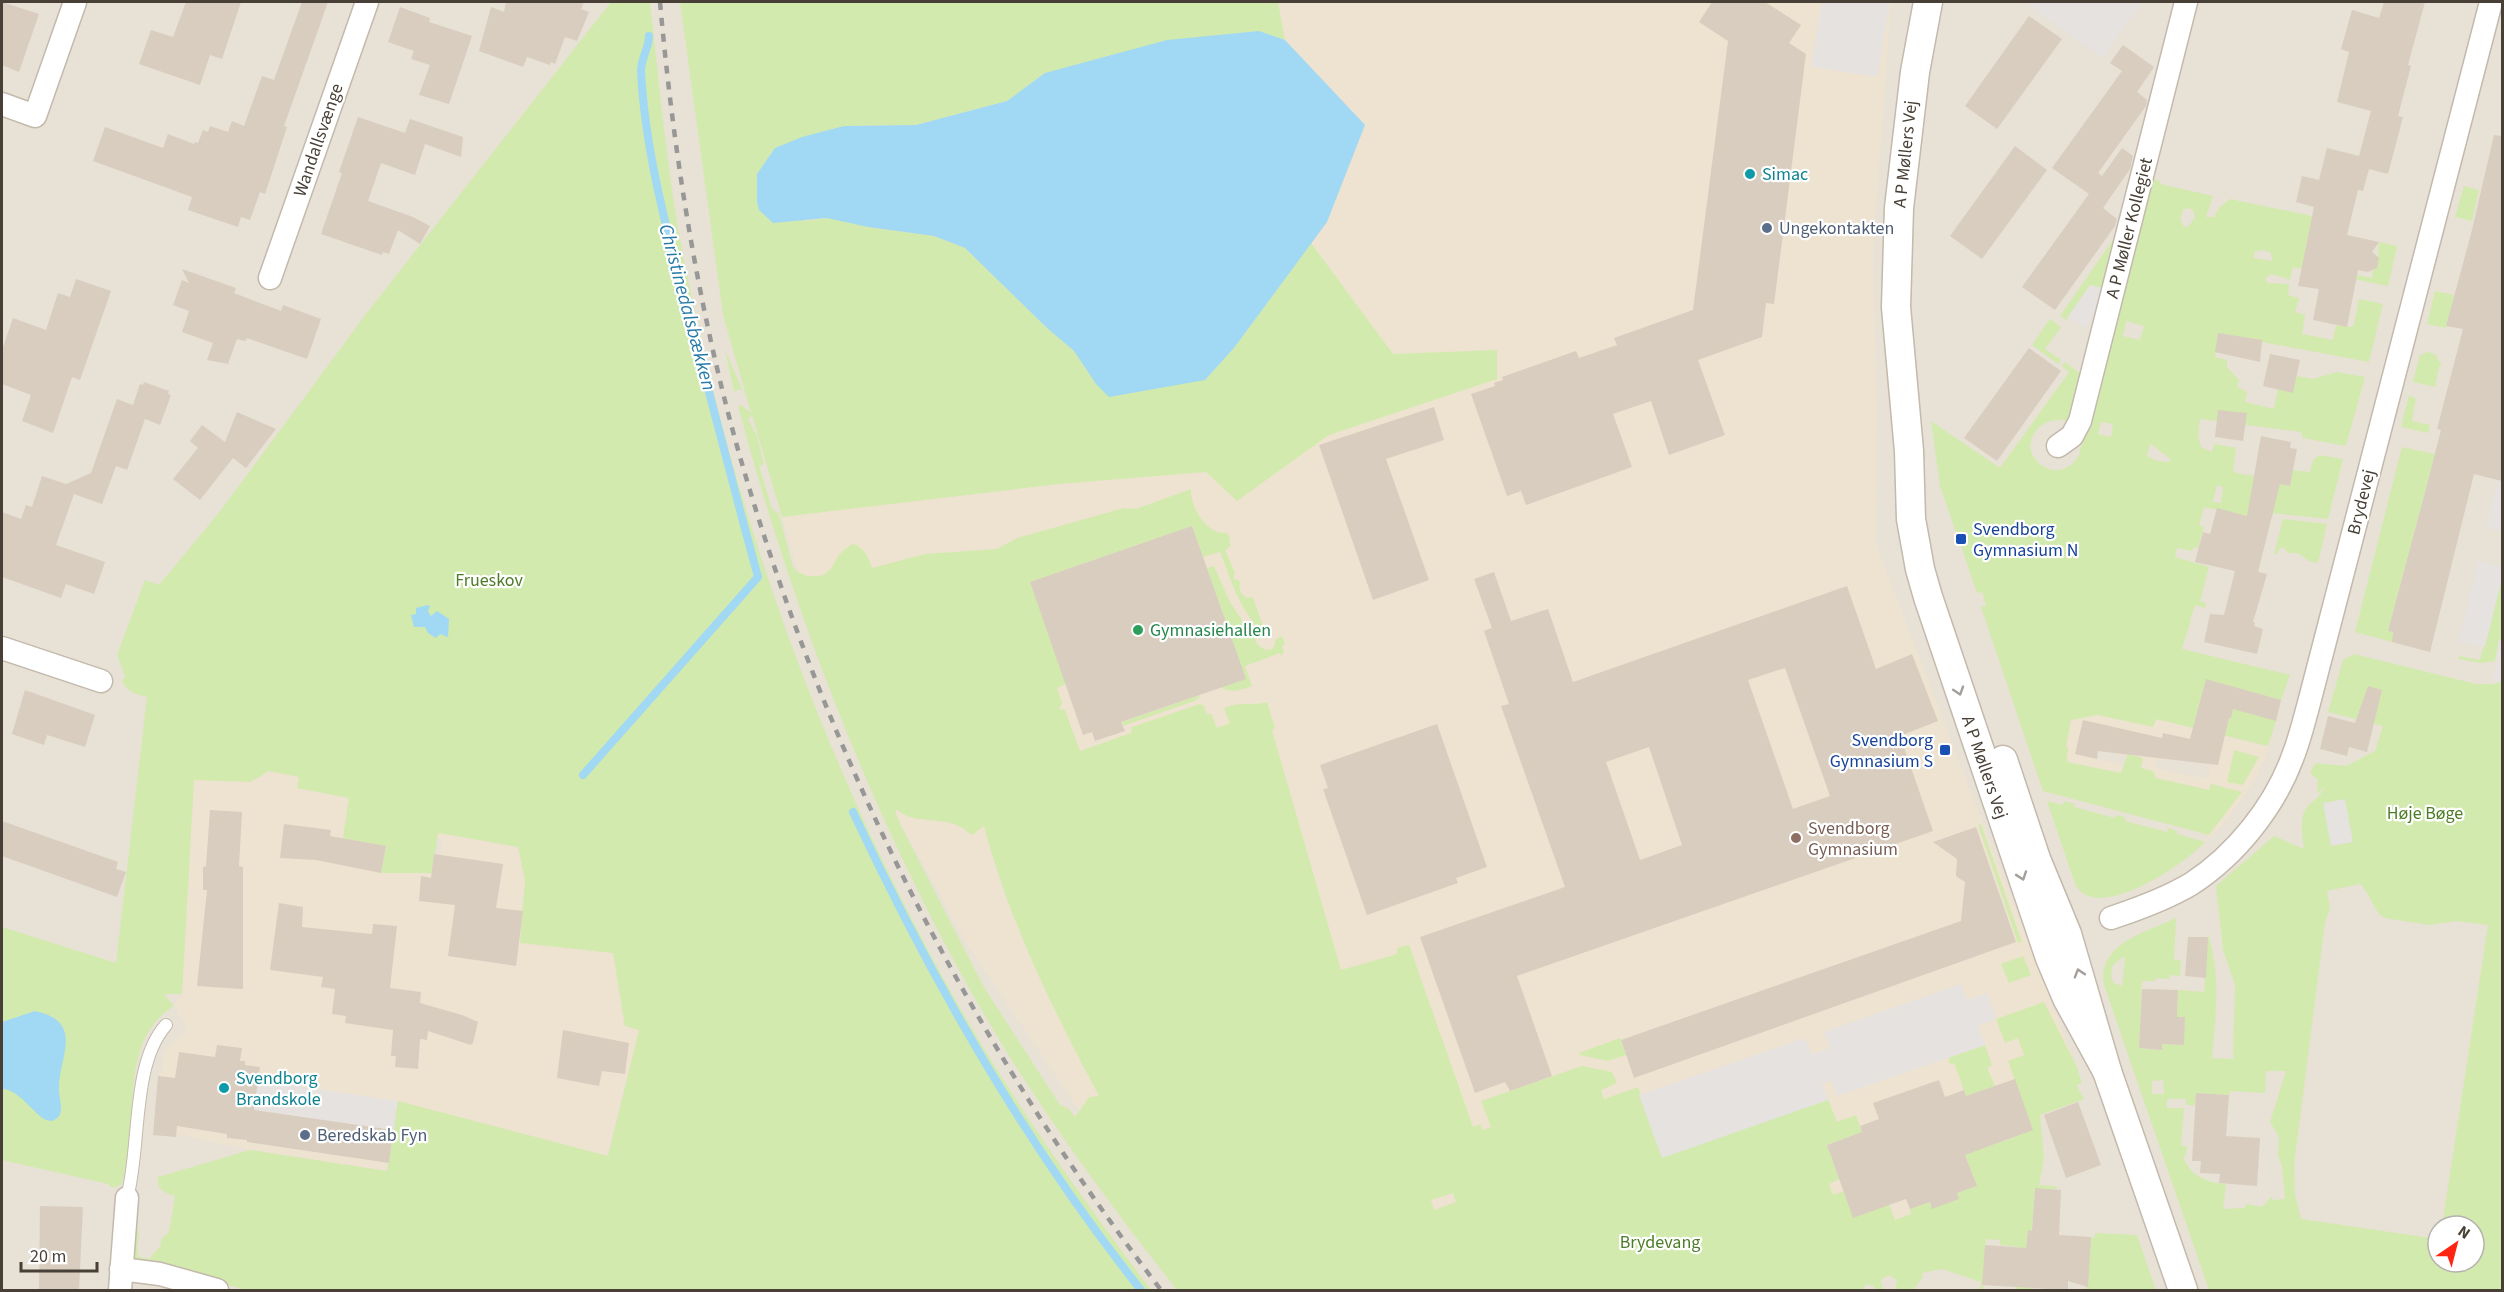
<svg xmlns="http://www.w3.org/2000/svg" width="2504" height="1292" viewBox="0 0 2504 1292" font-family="'Source Sans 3',sans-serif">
<rect width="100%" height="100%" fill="#f4efe7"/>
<path fill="#e8e1d5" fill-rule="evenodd" d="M2,2H2502V1290H2ZM2438,1226H2474V1262H2438Z"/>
<g fill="#eee3d0" fill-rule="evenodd">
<polygon points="680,2 1891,2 1873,254 1877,411 1876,544 2082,1083 2040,1082 2029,1213 1230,1290 1085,1119 967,944 889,802 797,569 723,315"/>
<path d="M2094,715L2155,719L2270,747L2258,774L2246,793L2224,823L2205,842L2209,832L2241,792L2211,784L2210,790L2156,778L2083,721L2075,754L2123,765L2121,774L2066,761L2068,748L2066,747L2071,720ZM2163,733L2222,746L2218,765L2211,764L2207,779L2155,768Z"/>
<polygon points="269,771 300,777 298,789 349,798 343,838 386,846 432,873 438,874 443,839 437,838 437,832 518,847 525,881 520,942 613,953 624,1026 639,1030 607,1156 398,1101 387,1171 250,1150 176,1134 169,1078 158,1076 163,1069 163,1053 181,1036 187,1027 174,1005 182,994 194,779 250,782"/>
</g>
<g fill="#d3eaae" fill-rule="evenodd">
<path d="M611,2H635L636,8V2H650C660,88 667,175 684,260C738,536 838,805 983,1047C1034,1131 1092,1212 1151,1290H247L137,1261L132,1256L136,1233L139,1229C139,1240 136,1246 139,1257L149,1259L161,1245V1239L169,1232L175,1196C165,1193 156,1190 158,1177L250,1150L387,1171L398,1101L608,1156L639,1030L625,1026L613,953L520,943L525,881L518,847L438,833L432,873H381L386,847L343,838L349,798L297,788L299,777L269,771L250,782L194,780L182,994H164L174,1006C113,1044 144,1129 121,1185L112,1188L108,1184L2,1160V927L116,963L147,697C136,694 128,693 122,681L125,676L117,655L145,580L159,585L221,510L366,314ZM660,185L674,253L658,190Z"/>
<path d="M680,2H1278L1285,40L1258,31L1045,73L1007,101L916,125L844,126L775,148L804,221L827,218L841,220L868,227L934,236L965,248L1047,328L1074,351L1096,384L1205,380L1234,348L1311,243L1393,354L1497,350V379L1329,435L1237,501L1206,472L1059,484L782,517L752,415L748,420L757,436L764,464L759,466L772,509L779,514L793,567C800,576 811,578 823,575C837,568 832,555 853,544C863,546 869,558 872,568L925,554L997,549L1017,538L1124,508L1136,509L1191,489C1190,507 1207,535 1227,533L1230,537L1229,542L1231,545L1225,550L1235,573L1233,578L1240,581C1239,589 1240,594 1247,598L1253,597L1266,635C1241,615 1231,580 1220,552L1203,557L1192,526L1030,582L1066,684L1057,688L1062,703L1059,709L1065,710L1080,751L1131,733L1132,727L1200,704L1204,706L1207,715L1211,713L1217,728L1230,723L1224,708C1246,700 1250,707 1267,702L1275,728L1272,730L1341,970L1394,955L1397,953V948L1409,945L1473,1127L1480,1124L1482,1130L1491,1127L1481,1101L1582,1066L1612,1072L1617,1083L1601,1090L1604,1099L1638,1087L1662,1157L1828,1099L1837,1122L1856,1115L1862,1132L1827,1145L1839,1179L1829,1184L1833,1195L1844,1191L1889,1205L1895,1220L1911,1214L1910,1209L1930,1202L1932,1208L1959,1199L1957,1193L1976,1186L1964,1151L1981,1149L2015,1137L2005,1110L2023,1103L2008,1061L2024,1055L2018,1038L2005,1043L1996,1019L2044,1002L2077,1067L2082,1084H2077V1086L2084,1099L2040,1115L2044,1159L2039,1185L2055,1186L2057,1189H2035L2032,1231L2028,1230L2026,1252L2034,1283L2033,1290H2016L2019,1247L2000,1245V1240L1986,1239L1983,1290H1980L1981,1282L1942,1269L1922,1273L1923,1277L1913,1290H1895L1897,1280L1889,1275L1881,1280L1883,1290H1876L1873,1286L1866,1284L1863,1290H1177C1115,1212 1056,1131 1003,1046C884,850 797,627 738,406L741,405L751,413L723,315ZM897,810C915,825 940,816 961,827C965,829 968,833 972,835L984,826C1009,921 1053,1010 1099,1096L1089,1097L1075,1117L1069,1109L1060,1105L985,989L901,826L895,811ZM1453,1193L1456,1202L1434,1210L1431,1200Z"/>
<path d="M2151,179L2160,181V184L2213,196L2206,217H2214L2220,207L2230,199L2312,216L2309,266L2372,278L2373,270L2377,268L2379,242L2397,246L2388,286L2293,267L2290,280L2272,274L2265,278L2268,283L2289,284L2288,295L2299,298L2295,312L2305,315L2302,334L2333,340L2336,325L2350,327L2354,325L2359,299L2383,304L2369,362L2262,342V340L2218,334L2215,357L2227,360V367L2239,380L2237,387L2247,392L2245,402L2274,409L2278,389L2296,376L2313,379L2337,372L2365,377L2346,446L2303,438L2301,432L2200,419L2198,436L2201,447L2212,452L2214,444L2236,448L2233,470L2236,473L2254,476L2253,478L2290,486L2293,470L2310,472L2313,460L2319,455L2343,459L2328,519L2273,513L2272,518L2250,513L2248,516L2204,507L2199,525L2204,527L2199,544L2215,549L2214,552L2194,547L2192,551L2177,548L2175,557L2209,567L2200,601L2206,603L2205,608L2195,605L2191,618L2188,619L2191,620L2182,649L2290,675L2281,700L2255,693L2276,721L2268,746L2156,719L2153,727L2098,715L2071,720L2066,746L2068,747L2067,762L2121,773L2128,754L2143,758L2141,768L2153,771L2156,778L2209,790L2211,784L2242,792L2209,835L2043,791L1981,607L1986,605L1982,592L1977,593L1961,546L1966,544L1961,531L1956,533L1940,486L1931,421L2000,468L2069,372L2062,366L2064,362L2083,375L2071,421C2050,417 2034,424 2030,446C2034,472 2066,480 2079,455ZM2188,208L2193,210L2195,217L2189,226L2184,227L2180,219L2183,210ZM2261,250L2270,252L2273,261L2253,258L2255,252ZM2126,321L2144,326L2140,340L2123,336ZM2101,422L2113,424L2111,437L2098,434ZM2150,443L2170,459V462L2157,461L2147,456ZM2217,485L2223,487L2221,503L2213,502Z"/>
<polygon points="2464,186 2479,190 2472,221 2455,217"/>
<polygon points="2122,227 2106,289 2090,285 2066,320 2060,316"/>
<polygon points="2435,291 2454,295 2446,328 2427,324"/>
<polygon points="2050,319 2061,327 2045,349 2061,360 2058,364 2032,345"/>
<path d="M725,350C732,364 737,379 743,391L739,389L734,392Z"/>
<polygon points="2428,352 2435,354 2442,366 2439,367 2435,387 2413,382 2420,355"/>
<polygon points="2409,395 2416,399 2412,421 2430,425 2428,433 2401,427"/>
<polygon points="2402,447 2435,454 2388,631 2395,632 2392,642 2355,632"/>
<polygon points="2283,519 2327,524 2318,563 2309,561 2297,553 2288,553 2283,547 2278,550 2277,555 2274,554"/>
<path d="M1214,566L1230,602L1259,646L1266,650L1272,649L1275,645V640L1282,636L1285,643L1282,647L1284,652L1281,656L1280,653L1245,666L1252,686C1240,691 1229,693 1221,687L1245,678L1207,568Z"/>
<polygon points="2500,586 2502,586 2502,640 2499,640 2495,661 2481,663 2458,659 2459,656 2480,660"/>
<path d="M2354,654L2476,684H2493L2502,681V1290H2209L2104,985C2097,943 2147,932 2176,918L2174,960H2181L2180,976L2170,975L2169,979L2156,978L2155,981H2142L2139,1048L2158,1050V1044L2183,1045L2185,1018L2177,1017L2178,990L2204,992L2208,933C2221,979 2216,1011 2212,1058L2233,1059L2235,985L2223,950L2216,886L2274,836L2304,849C2302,837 2299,817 2307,807C2314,799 2321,797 2325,786L2319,793L2317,788L2318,780L2310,773L2315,763L2346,766L2375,751L2383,726L2328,712L2343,660ZM2360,884C2371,893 2372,911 2385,918L2429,925L2457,921L2488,925L2442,1226H2474V1262H2438V1239L2301,1219L2295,1195L2294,1165L2325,923L2330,908L2327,891ZM2123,957L2125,958L2122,986L2114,983L2111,977L2113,965ZM2266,1071H2286L2270,1122L2279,1137L2278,1154L2282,1167L2285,1199L2272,1200V1196L2262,1207L2247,1204L2244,1208L2223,1209L2226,1184C2207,1183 2189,1175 2183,1156H2186L2187,1146H2181L2184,1108H2167V1099H2186V1105H2195L2197,1093L2229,1095L2231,1091L2265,1093ZM2163,1080L2164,1094H2152V1081Z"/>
<polygon points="1200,695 1197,700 1123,726 1122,722"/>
<polygon points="2234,750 2259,757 2243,785 2227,782"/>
<path d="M2047,801L2063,805L2064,801L2075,804L2074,807L2115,818L2116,815L2125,817V821L2167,832L2168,828L2177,831V834L2205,842C2185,864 2096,925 2075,884Z"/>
<polygon points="1981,824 2022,942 2018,943 1978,825"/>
<polygon points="2023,956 2031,975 2009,983 2001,964"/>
<polygon points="1620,1038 1626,1055 1608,1061 1580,1055 1579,1053"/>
<polygon points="1985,1045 1992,1065 1987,1068 1995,1086 1966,1096 1954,1063 1950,1064 1948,1058"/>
<polygon points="2095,1233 2137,1235 2156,1290 2086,1290 2091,1237 2095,1238"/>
</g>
<g fill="#e5e2df">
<polygon points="1822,2 1890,2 1877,77 1811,67"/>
<polygon points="2024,2 2138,2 2141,4 2102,58"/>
<polygon points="2090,285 2106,289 2102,304 2085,328 2068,317"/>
<polygon points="2498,480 2502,481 2502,531 2486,528"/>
<polygon points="2478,561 2502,567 2502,586 2500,586 2485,647 2459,642"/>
<polygon points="2499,640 2502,640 2502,681 2493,684"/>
<polygon points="2345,799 2353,842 2331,846 2323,803"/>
<polygon points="1961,984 1967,1000 1987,993 1988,996 1996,1019 1978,1026 1985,1045 1837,1096 1831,1080 1822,1084 1828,1100 1662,1158 1639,1095 1805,1038 1812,1054 1830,1048 1824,1032"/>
<polygon points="258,1080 397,1101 394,1130 254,1110"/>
</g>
<g fill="#a1d8f3">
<polygon points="1259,31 1285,40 1365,125 1327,222 1234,348 1205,380 1109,397 1096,384 1074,351 1047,328 965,248 934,236 868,227 827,218 773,223 759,210 757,202 757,174 775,148 802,137 844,126 916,125 1007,101 1045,73 1167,40"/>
<polygon points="428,605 430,606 428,611 431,616 437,611 449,619 448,637 440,634 436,638 428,633 425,627 414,627 411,615 416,614 416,608"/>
<path d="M35,1011C87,1022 57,1060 59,1091C59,1100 66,1115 54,1120C40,1127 23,1089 2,1089V1022Z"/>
</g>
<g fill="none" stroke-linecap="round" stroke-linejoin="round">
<g stroke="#a1d8f3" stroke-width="8">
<path d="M583,775L758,577C734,489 711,401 688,312C668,234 645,152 641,71C641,58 649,48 649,36"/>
<path d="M853,812C932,981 1025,1144 1141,1290"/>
</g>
</g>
<g fill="#d9cdbf" fill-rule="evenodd">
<polygon points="2,2 39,14 19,72 2,65"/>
<polygon points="186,2 241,2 222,59 210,55 200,85 139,64 151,30 173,37"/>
<polygon points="302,2 328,2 284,126 287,127 265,194 260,192 250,220 241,217 238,227 188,210 192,197 93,161 105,127 163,148 168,134 194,144 195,142 198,143 203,130 208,132 210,126 228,132 232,121 244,126 262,76 274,80"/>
<polygon points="506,2 584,2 581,9 589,12 577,41 565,37 555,64 551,62 550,65 527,57 523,67 479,51 491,7 504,12"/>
<polygon points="1712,2 1765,2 1801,25 1789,43 1806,54 1774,304 1766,303 1762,337 1698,360 1725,435 1669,455 1651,401 1613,414 1632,467 1526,505 1521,491 1507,496 1471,394 1495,386 1494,383 1503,380 1502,377 1576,351 1579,358 1617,345 1614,338 1693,310 1728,41 1699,22"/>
<polygon points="2384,2 2425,2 2408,65 2411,66 2398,116 2403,117 2388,174 2369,169 2363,191 2358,190 2347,235 2379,242 2372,252 2379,258 2377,268 2368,272 2358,270 2347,327 2313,320 2319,289 2298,286 2314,207 2296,202 2302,176 2319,180 2327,148 2359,156 2371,111 2337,102 2349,52 2341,49 2352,10 2379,18"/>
<polygon points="400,7 430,18 429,22 472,36 449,104 419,95 430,65 411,59 414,51 388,42"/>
<polygon points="2029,16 2062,39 1997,129 1965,106"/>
<polygon points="2123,45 2154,67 2137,92 2147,100 2146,106 2098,173 2102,176 2122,148 2133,156 2130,169 2103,208 2117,219 2115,226 2055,310 2022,287 2089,194 2052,168 2122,71 2110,63"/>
<polygon points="358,117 405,133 410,119 463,137 461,157 425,144 415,175 381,163 368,201 413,217 430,226 420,244 398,230 389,254 383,252 382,255 321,234 342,173 339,172"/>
<polygon points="2494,135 2502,136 2502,481 2474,474 2430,652 2392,642 2393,632 2388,631 2428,481 2441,430 2437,429 2463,329 2446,326 2471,234"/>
<polygon points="2015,146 2047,170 1982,259 1950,236"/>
<polygon points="182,269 236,288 234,293 281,311 283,305 321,319 307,359 247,338 245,341 237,339 228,364 207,360 213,343 182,332 189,311 173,305 182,280 189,283"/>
<polygon points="76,279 111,291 80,380 72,377 53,433 22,421 31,395 2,384 2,350 13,318 46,330 58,293 70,297"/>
<polygon points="2218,333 2262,340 2260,362 2215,352"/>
<polygon points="2029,348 2061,371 1997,461 1964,438"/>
<polygon points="2270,354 2300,360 2293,393 2263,386"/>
<polygon points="144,382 169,391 168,394 171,395 160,425 145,419 127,470 116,466 102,504 74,494 56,545 105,562 94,594 66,584 61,598 2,577 2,512 21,519 26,505 32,507 42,476 66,484 91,473 117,399 133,405 140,384 143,385"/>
<polygon points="1434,407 1444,440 1386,459 1429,580 1373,600 1319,445"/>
<polygon points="2218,410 2247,413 2243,441 2215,437"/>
<polygon points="237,412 276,429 246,468 233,458 200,500 173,479 198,448 190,441 202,425 225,442"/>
<polygon points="2261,436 2291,442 2290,448 2297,449 2290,486 2280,484 2258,572 2267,574 2253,622 2255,623 2254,626 2263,629 2257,654 2204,642 2210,614 2224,615 2235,571 2195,562 2203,532 2210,534 2217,508 2247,516"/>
<polygon points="1192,526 1246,679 1121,722 1125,731 1095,741 1092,732 1083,735 1030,582"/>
<path d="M1494,572L1511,621L1548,609L1573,682L1847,586L1876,669L1912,654L1938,721L1900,736L1933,831L1517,976L1552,1076L1510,1091L1505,1082L1475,1093L1420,937L1565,887L1501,706L1509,704L1484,631L1492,628L1474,579ZM1785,668L1830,796L1793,809L1748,680ZM1649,747L1682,845L1640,860L1606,762Z"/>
<polygon points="2206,679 2281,700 2276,721 2233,709 2231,718 2229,718 2218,765 2098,751 2097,759 2075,754 2083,720 2162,738 2163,733 2190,739"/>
<polygon points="2368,686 2382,690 2367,752 2349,747 2347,756 2320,749 2328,716 2355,723"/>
<polygon points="25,690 95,715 85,747 47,735 44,745 12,734"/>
<polygon points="1437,724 1487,867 1456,878 1458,883 1367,915 1323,789 1328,788 1320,765"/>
<polygon points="210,810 242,812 239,866 243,867 243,989 197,986 207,890 203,890 203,867 206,866"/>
<polygon points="2,821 118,862 116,869 126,872 117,897 2,856"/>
<polygon points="284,824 331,830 330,836 386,846 381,873 316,860 280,858"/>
<polygon points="1976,827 2016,942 1634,1078 1621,1040 1961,921 1965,882 1956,876 1957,859 1933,842"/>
<polygon points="434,854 503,864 496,908 523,911 516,966 448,956 455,905 419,901 421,876 431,878"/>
<polygon points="279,903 303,907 302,927 372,934 373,924 397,926 390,988 421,992 420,1003 462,1015 478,1022 473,1043 471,1045 428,1031 427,1040 420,1039 418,1069 395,1067 396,1056 391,1056 393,1030 345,1023 346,1016 332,1014 335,989 321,987 323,977 270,970"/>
<polygon points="2188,937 2208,937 2206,978 2185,976"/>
<polygon points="2142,989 2178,990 2177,1017 2185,1017 2184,1045 2162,1044 2162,1050 2139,1048"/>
<polygon points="563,1030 629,1043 625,1074 602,1071 599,1086 557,1078"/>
<polygon points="217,1045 242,1048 240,1061 245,1061 245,1065 260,1067 254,1110 393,1130 389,1163 247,1142 247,1140 227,1138 227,1134 177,1126 176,1137 153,1135 158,1076 175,1078 179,1052 215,1057"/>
<polygon points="2015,1079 2033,1130 1965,1155 1977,1186 1957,1193 1959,1199 1932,1209 1930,1202 1910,1209 1906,1199 1853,1218 1827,1145 1862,1132 1860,1126 1879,1119 1873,1103 1939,1080 1945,1097 1964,1090 1966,1096"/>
<polygon points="2196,1093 2229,1095 2226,1136 2260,1138 2257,1186 2219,1183 2220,1174 2200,1173 2201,1161 2192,1161"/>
<polygon points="2078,1102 2101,1165 2066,1178 2044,1115"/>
<polygon points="2035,1188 2061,1190 2059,1235 2091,1237 2088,1287 2068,1281 2068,1290 1982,1285 1985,1245 2026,1248 2028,1230 2032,1231"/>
<polygon points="40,1206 83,1207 79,1290 39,1290"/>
</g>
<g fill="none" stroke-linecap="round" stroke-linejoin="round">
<g stroke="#c3b9ac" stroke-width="14">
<path id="service" d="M127,1198C141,1146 131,1064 166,1025"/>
</g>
<g stroke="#c3b9ac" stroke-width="25">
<g id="minor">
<polyline points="2,104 35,116 75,2"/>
<polyline points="270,278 367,2"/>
<polyline points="2058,446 2072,436 2080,421 2186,2"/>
<polyline points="2,648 101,681"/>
<path d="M2111,918C2138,909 2166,899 2191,884C2236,855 2275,806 2293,756C2300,738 2305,718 2310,699L2491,2"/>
<polyline points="121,1269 160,1274 217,1290"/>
<polyline points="120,1290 127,1198"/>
</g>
</g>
<g stroke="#c3b9ac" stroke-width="31">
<g id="tertiary">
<polyline points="1928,2 1915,72 1899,208 1896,307 1909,451 1911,519 1920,569 1928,597 2050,958 2067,998 2107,1071"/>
<polyline points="2003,760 2036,859 2067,934 2107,1071 2183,1290"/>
</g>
</g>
<use href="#service" stroke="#fff" stroke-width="12"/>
<use href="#minor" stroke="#fff" stroke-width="22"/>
<use href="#tertiary" stroke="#fff" stroke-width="28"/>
<path stroke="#979797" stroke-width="4.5" stroke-dasharray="8 8" stroke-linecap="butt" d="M660,2C673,148 696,296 735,439C821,748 966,1035 1161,1290"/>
</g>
<defs><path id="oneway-chevron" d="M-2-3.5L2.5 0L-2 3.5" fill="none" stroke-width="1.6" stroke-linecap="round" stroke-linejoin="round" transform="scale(1.5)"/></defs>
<g stroke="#a49f9a">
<use href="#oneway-chevron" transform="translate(1959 691) rotate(72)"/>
<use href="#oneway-chevron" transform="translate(2022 876) rotate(71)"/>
<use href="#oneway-chevron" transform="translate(2079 973) rotate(-107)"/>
</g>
<g fill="#0f9aa8" stroke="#fff" stroke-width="2">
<circle cx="1750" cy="174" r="6"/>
<circle cx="224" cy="1088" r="6"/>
</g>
<g fill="#5c6f8a" stroke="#fff" stroke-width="2">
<circle cx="1767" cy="228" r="6"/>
<circle cx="305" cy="1135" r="6"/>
</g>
<g fill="#1a4fb4" stroke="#fff" stroke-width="2">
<rect x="1955" y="533" width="12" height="12" rx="3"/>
<rect x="1939" y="744" width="12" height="12" rx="3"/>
</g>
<circle fill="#2e9e5b" stroke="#fff" stroke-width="2" cx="1138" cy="630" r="6"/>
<circle fill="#8d6e63" stroke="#fff" stroke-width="2" cx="1796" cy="838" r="6"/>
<g text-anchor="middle" stroke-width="4.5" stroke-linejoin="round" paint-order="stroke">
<g font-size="18" fill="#483f36" stroke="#fff">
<text transform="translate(318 140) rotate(-71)" y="6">Wandallsvænge</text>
<text transform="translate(1905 154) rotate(-84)" y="6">A P Møllers Vej</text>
<text transform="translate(2129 228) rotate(-76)" y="6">A P Møller Kollegiet</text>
<text transform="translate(2361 502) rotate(-76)" y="6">Brydevej</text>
<text transform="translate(1985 767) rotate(71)" y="6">A P Møllers Vej</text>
</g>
<g font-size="18" fill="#0d838f" stroke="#fff" text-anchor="start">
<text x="1762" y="180">Simac</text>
<text x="236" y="1084">Svendborg<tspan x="236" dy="21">Brandskole</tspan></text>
</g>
<g font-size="18" fill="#4e5e75" stroke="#fff" text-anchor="start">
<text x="1779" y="234">Ungekontakten</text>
<text x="317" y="1141">Beredskab Fyn</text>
</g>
<g font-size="18" fill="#164399" stroke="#fff" text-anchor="start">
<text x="1973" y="535">Svendborg<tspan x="1973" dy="21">Gymnasium N</tspan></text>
<text x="1933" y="746" text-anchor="end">Svendborg<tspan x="1933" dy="21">Gymnasium S</tspan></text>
</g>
<g font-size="18" fill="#4d7c26" stroke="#fff">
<text x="489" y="586">Frueskov</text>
<text x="2425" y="819">Høje Bøge</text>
<text x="1660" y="1248">Brydevang</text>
</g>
<g font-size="18" fill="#27864d" stroke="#fff" text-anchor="start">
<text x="1150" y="636">Gymnasiehallen</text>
</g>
<g font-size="18" fill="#785e54" stroke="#fff" text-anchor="start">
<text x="1808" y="834">Svendborg<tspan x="1808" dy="21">Gymnasium</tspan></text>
</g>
<g font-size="20" font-style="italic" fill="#287ba7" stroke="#fff">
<text transform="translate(688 307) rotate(75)" y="7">Christinedalsbækken</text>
</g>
</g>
<rect width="2504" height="1292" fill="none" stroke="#483f36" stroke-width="6"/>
<g transform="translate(2456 1244) rotate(35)"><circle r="28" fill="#ffffff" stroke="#b6b2af" stroke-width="1.5"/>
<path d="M0-4.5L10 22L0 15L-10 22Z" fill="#ff2513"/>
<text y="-9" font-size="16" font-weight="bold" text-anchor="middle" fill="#483f36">N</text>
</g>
<path d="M21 1262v9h76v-9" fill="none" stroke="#483f36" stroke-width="3"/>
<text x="30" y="1262" font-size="18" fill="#483f36" stroke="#ffffff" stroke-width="4.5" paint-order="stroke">20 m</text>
</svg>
